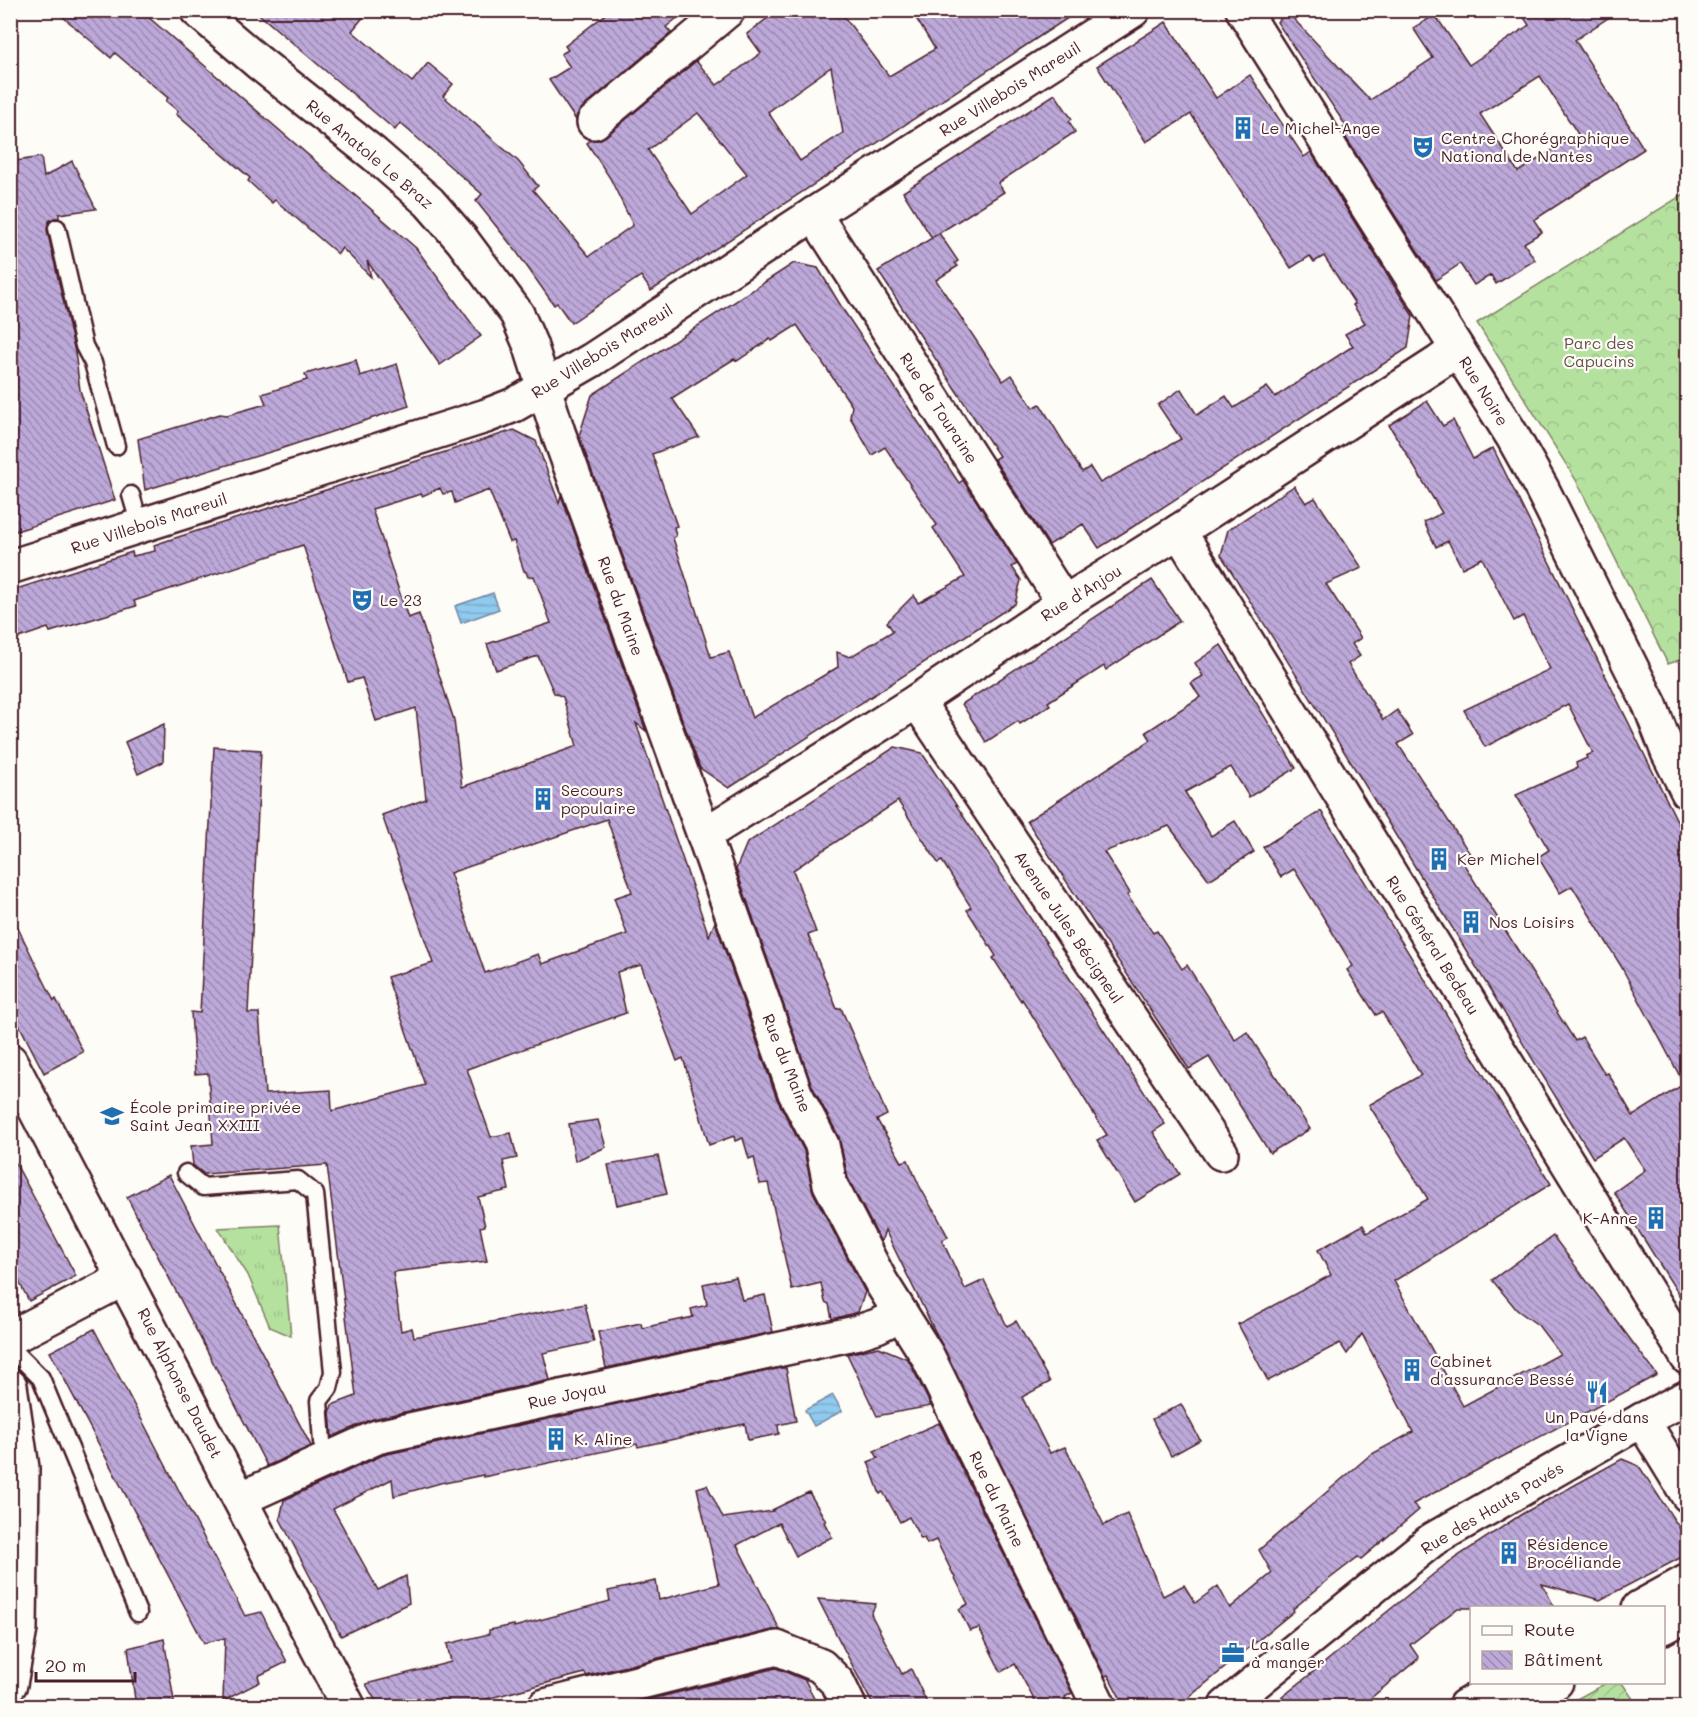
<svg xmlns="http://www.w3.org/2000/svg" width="1698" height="1717" viewBox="0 0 1698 1717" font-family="Mali,sans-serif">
<defs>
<pattern id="grass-tufts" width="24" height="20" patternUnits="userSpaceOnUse" patternTransform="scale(1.5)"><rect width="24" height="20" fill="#b5e19f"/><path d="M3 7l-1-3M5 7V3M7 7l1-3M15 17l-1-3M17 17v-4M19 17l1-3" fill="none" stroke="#9dc189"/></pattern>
<pattern id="forest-crowns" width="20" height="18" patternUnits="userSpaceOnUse" patternTransform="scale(1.5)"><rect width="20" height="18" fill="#b5e19f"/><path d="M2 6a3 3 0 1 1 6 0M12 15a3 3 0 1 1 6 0" fill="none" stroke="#9dc189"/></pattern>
<pattern id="garden-furrows" width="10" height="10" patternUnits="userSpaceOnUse" patternTransform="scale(1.5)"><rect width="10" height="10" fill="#b5e19f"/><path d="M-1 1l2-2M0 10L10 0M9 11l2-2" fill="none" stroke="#9dc189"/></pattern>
<pattern id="water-rules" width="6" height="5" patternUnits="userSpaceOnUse" patternTransform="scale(1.5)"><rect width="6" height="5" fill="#8fcaef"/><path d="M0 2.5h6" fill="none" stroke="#7dadcd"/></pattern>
<pattern id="building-back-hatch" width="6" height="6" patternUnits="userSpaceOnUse" patternTransform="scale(1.5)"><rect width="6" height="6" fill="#bca9d9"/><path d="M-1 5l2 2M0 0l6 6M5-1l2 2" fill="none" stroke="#9b89b0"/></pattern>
</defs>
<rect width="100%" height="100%" fill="#fdfcf7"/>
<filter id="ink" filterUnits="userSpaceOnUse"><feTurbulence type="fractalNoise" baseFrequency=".0167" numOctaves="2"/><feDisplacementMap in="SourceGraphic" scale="12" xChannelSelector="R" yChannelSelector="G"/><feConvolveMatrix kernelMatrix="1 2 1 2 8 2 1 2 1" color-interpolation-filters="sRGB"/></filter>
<g filter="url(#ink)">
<polygon fill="url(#grass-tufts)" stroke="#808065" stroke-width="1.5" points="280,1225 291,1336 270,1327 248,1275 218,1228"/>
<polygon fill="url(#forest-crowns)" stroke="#808065" stroke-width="1.5" points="1687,192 1688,657 1668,664 1576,480 1477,323"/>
<polygon fill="url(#garden-furrows)" stroke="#808065" stroke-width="1.5" points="1606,1683 1622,1683 1638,1706 1564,1706"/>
<g fill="url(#water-rules)" stroke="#7386a1" stroke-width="1.5">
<polygon points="493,593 499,609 461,623 455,606"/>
<polygon points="833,1395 842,1411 814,1426 805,1410"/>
</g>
<g fill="url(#building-back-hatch)" stroke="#4a1f2b" stroke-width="1.5" fill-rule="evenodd">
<polygon points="55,10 140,10 416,248 481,336 440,365 367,261 371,277 342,248 338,254 275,200 272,203 248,181 250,178 176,114 178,111 166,101 168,98 115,53 111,58"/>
<path d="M254,10H369L352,31L412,82L428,63L453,84L443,96L518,161L538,186L533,190L589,256L633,225L610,178L587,143L590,141L589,140H598L606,136L696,61L717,85L761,53L747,34L778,10H839L889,76L935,49L911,10H1080L651,291L641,276L571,323L557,303L554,305L516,251L476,201L482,194L400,123L395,130ZM831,67L843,133L800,161L768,112ZM698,113L747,174L692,214L648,150Z"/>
<polygon points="611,10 687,10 666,27 671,33 582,108 577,115 576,120 549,80 570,67 561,54 568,50 565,46"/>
<path d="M1519,10H1620L1575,40L1644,149L1534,220L1542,232L1524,243L1535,260L1496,284L1491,275L1474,285L1460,264L1436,280L1341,130L1346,126L1277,22L1288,13L1370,100L1433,58L1413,28L1435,15L1469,65L1529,25ZM1540,76L1578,134L1518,172L1480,114Z"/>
<polygon points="1166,22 1216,98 1250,75 1304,157 1311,152 1413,316 1408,348 1131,528 1099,548 1083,524 1049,545 994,459 999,456 878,271 932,238 903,192 1055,94 1072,119 1069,121 1075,132 998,183 1004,192 933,237 939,233 958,261 955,263 958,266 936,280 1003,381 1012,375 1033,408 1040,404 1082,472 1090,467 1100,483 1181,439 1158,405 1181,389 1197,415 1226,396 1234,408 1267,387 1275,397 1353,346 1345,334 1365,323 1353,305 1355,304 1324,256 1314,262 1310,256 1291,268 1191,114 1146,142 1097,66"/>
<polygon points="41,157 44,177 72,161 96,209 59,214 59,218 54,218 49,221 47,230 75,352 80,390 115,500 10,533 10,162"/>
<path d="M794,263L818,268L844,311L959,483L963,480L1017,564L1012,567L1021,580L1015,604L729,788L700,768L579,436L592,395ZM797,325L852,406L850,417L872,455L885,447L937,525L933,528L965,577L918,603L914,595L887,622L893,631L850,657L837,652L838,667L752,718L729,652L711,657L673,538L676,536L674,527L677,526L652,454L699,437L672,398L734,359L737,361L770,339L772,341Z"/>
<polygon points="356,360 360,376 397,364 409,406 280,449 145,490 138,439 220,414 227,415 266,404 262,394 307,380 305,374"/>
<polygon points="1427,401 1443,426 1453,420 1473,459 1493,448 1688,843 1688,1309 1614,1192 1645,1170 1624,1138 1593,1158 1365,785 1221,555 1228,530 1294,486 1306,503 1315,498 1362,568 1326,584 1361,638 1352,644 1360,656 1348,664 1383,720 1397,710 1413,735 1398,744 1472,857 1463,863 1575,1041 1582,1037 1605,1074 1608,1073 1633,1116 1684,1084 1621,966 1572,886 1560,893 1538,857 1549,850 1516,795 1577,768 1576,763 1587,758 1586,756 1593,753 1568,704 1485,747 1464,710 1550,669 1523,616 1514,621 1482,558 1462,568 1448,541 1436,547 1424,522 1442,513 1389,425"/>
<path d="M514,430L536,441L559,503L561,495L646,731L636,723L709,936L715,922L777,1099L804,1151L813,1192L865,1292L858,1312L832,1319L829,1304L825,1302L821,1283L792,1290L768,1183L760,1184L754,1157L749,1159L743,1138L735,1141L734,1136L709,1145L683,1058L677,1061L641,965L617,972L626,1013L467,1069L491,1137L511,1133L517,1158L503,1161L509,1190L478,1197L485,1226L480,1227L487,1261L393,1272L401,1331L412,1328L414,1337L585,1304L594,1342L543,1353L550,1380L373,1419L332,1437L330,1412L332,1405L356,1396L327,1165L204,1174L193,1165L191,1146L213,1144L208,1073L195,1074L191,1012L200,1013L214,747L261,750L248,1013H259L265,1094L331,1090L332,1111L425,1085L387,977L433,963L382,815L426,799L416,708L376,721L362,678L348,682L303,545L134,601L136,606L50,632L48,628L10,641V591L132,552L133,556L155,551L154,545L172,539ZM440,488L443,494L452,492L455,503L489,490L510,542L514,541L524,571L526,572L528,577L534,576L551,623L487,644L496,670L538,656L554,693L563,697L577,746L462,787L454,720L419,614L408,618L372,509L421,494L422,496ZM607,819L632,892L614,898L627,934L542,964L538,954L485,973L450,873Z"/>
<polygon points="1152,580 1180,621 1106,670 1104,666 1071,687 1048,702 1050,705 1020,724 1018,721 986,742 962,704"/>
<polygon points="1221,645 1296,768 1249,797 1231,767 1185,792 1211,836 1235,821 1254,852 1209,880 1169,826 1104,852 1130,893 1127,895 1153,933 1157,931 1182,969 1187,965 1235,1040 1247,1032 1310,1129 1270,1153 1209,1057 1189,1069 1027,821 1151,740 1146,732 1200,697 1191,683 1203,676 1195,663"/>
<polygon points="164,724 163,762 138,774 125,742"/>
<polygon points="895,747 922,753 1165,1124 1153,1132 1180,1174 1135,1202 1097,1140 1107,1135 1022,999 1021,1001 993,958 996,956 967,910 971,907 942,861 938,863 898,801 793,870 816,932 808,935 837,1009 841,1008 887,1115 877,1120 902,1162 908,1160 919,1185 933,1210 934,1210 948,1237 942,1240 965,1289 984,1280 1007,1326 1016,1321 1050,1382 1022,1397 1050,1453 1065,1447 1104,1525 1127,1514 1163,1596 1184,1585 1195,1603 1218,1586 1230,1608 1272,1573 1259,1550 1370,1455 1413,1432 1362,1334 1347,1354 1340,1343 1268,1381 1238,1324 1331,1275 1318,1250 1363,1225 1367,1233 1428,1199 1369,1105 1421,1075 1382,1012 1376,1015 1347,970 1353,966 1294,869 1281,877 1263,847 1321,811 1551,1184 1394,1281 1463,1406 1560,1354 1538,1325 1517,1310 1492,1280 1553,1236 1657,1375 1413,1504 1419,1510 1361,1559 1358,1557 1328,1580 1293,1609 1294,1611 1177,1707 1125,1707 1108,1675 1105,1676 885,1230 881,1242 848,1178 839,1137 812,1086 736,869 747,843"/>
<polygon points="10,912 54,1001 56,999 83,1052 44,1073 10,1007"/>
<polygon points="598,1120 606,1147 575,1161 569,1124"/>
<polygon points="10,1153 76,1276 29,1301 10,1264"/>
<polygon points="658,1156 667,1194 617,1205 608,1165"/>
<polygon points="169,1175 311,1446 267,1466 127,1197"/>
<polygon points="736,1277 742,1300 765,1295 773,1332 606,1368 598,1332 641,1323 642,1328 693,1317 691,1309 707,1305 703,1284"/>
<polygon points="94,1329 245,1616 261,1612 287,1662 258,1676 260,1682 223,1701 225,1638 204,1643 50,1352"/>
<polygon points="879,1347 908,1359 931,1406 877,1416 847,1354"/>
<polygon points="781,1368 786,1368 796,1421 778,1425 779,1434 748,1440 745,1424 638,1447 637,1444 483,1477 483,1475 445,1483 444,1482 394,1496 392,1479 333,1509 378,1590 406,1576 409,1603 341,1636 280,1519 284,1500 383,1455"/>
<polygon points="1181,1404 1200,1440 1171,1456 1152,1419"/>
<polygon points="939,1423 1072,1693 1065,1697 1069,1707 1038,1707 1015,1664 1001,1672 979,1628 970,1631 959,1609 968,1604 936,1540 927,1544 924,1538 921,1539 909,1517 900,1522 883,1492 880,1494 868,1462 878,1458 874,1451"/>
<polygon points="1622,1459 1639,1466 1686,1538 1682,1557 1600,1600 1542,1584 1555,1608 1458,1608 1410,1645 1419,1658 1360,1707 1270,1707 1446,1564 1522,1514"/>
<polygon points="707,1485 723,1518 773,1511 772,1510 809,1492 826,1521 824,1522 832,1537 796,1556 779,1523 737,1545 780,1630 772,1630 586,1676 585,1673 456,1707 379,1707 366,1684 451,1662 447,1644 489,1634 489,1630 514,1625 514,1627 610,1601 608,1591 656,1581 659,1600 719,1584 697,1488"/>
<polygon points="818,1599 876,1604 871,1614 902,1674 911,1669 929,1707 874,1707"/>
<polygon points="164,1639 175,1707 136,1707 128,1648"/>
<polygon points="776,1668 805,1680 818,1707 620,1707"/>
</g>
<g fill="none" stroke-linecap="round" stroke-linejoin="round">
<g stroke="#4a1f2b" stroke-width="21">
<g id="service">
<polyline points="57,228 84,346 93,363 116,446"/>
<polyline points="131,495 140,526"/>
<polyline points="186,1173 203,1187 298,1180 315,1194 333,1372 329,1388 319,1401 322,1442 328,1458"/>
<polyline points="10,1347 41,1378 138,1613"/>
</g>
</g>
<g stroke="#4a1f2b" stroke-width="38">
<g id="minor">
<polyline points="197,10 258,62 374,154 429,202 462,240 517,314 530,344 558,432 704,835 787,1070 795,1093 822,1145 830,1184 881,1282 927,1355 1099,1706"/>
<polyline points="1243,10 1513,437 1542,489 1650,705 1668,752 1688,792"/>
<polyline points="594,122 728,10"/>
<polyline points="814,214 1064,603"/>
<polyline points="1179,531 1688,1358"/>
<polyline points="10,567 486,416 514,405 592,360 814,214 1133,10"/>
<polyline points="917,701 1221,1153"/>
<polyline points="704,835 917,701 1064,603 1179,531 1438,363 1457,349"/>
<polyline points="10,1061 348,1706"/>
<polyline points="10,1338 125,1278"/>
<polyline points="10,1386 22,1468 20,1629 10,1684"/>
<polyline points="1642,1420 1688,1495"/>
<polyline points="240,1499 377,1437 855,1333 877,1326 901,1314"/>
<polyline points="545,1706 777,1648 821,1666 838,1683 849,1706"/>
<polyline points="1226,1706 1432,1540 1642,1420 1688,1397"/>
</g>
</g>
<g stroke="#4a1f2b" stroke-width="38">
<g id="tertiary">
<polyline points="1639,1608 1688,1581"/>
<polyline points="1664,1627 1688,1614"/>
<polyline points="1465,1706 1507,1682"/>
<polyline points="1516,1706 1524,1699 1556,1682"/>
</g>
</g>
<use href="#service" stroke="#fdfcf7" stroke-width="16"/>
<use href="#minor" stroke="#fdfcf7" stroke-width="33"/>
<use href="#tertiary" stroke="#fdfcf7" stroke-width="33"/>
<polyline stroke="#4a1f2b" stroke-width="1.5" points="1511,1706 1524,1699"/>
</g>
</g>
<defs>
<g id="building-bare" transform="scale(1.8)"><path d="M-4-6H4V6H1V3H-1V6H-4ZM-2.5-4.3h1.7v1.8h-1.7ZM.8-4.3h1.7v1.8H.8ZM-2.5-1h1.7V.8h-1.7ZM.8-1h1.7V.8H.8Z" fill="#1f6fb2" stroke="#fdfcf7" stroke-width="2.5" paint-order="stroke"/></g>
<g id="theatre-bare" transform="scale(1.8)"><path d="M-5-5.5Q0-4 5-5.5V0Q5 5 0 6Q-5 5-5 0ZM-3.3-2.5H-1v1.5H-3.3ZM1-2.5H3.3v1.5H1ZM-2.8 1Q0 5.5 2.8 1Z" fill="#1f6fb2" stroke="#fdfcf7" stroke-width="2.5" paint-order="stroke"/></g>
<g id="school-bare" transform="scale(1.8)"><path d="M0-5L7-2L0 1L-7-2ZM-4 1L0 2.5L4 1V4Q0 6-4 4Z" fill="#1f6fb2" stroke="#fdfcf7" stroke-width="2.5" paint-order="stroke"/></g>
<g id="restaurant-bare" transform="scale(1.8)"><path d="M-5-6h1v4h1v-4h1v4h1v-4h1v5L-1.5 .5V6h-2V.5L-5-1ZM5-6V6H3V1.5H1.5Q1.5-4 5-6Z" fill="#1f6fb2" stroke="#fdfcf7" stroke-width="2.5" paint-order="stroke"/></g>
<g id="office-bare" transform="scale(1.8)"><path d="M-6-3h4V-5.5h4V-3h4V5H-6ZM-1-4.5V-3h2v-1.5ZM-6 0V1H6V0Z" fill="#1f6fb2" stroke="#fdfcf7" stroke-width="2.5" paint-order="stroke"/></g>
</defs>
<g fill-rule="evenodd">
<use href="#building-bare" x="1243" y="128"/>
<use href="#theatre-bare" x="1423" y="147"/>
<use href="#theatre-bare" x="362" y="600"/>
<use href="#building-bare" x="543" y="799"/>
<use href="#building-bare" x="1439" y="859"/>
<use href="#building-bare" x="1471" y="922"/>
<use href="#school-bare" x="112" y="1116"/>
<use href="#building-bare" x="1656" y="1218"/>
<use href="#building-bare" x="1412" y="1370"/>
<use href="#restaurant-bare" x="1597" y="1392"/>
<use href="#building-bare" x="556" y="1439"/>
<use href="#building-bare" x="1509" y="1553"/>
<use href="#office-bare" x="1233" y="1653"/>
</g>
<g text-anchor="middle" stroke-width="4.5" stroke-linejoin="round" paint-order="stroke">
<g font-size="16" fill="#4a1f2b" stroke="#fdfcf7">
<text transform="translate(1010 89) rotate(-32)" y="6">Rue Villebois Mareuil</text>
<text transform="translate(370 154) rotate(40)" y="6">Rue Anatole Le Braz</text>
<text transform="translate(602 351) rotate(-32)" y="6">Rue Villebois Mareuil</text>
<text transform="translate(1484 391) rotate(58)" y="6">Rue Noire</text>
<text transform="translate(939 408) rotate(57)" y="6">Rue de Touraine</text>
<text transform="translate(149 523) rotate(-18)" y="6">Rue Villebois Mareuil</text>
<text transform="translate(1081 593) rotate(-32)" y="6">Rue d'Anjou</text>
<text transform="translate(621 606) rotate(70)" y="6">Rue du Maine</text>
<text transform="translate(1069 927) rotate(56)" y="6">Avenue Jules Bécigneul</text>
<text transform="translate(1433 945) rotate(58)" y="6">Rue Général Bedeau</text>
<text transform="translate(787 1063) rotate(68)" y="6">Rue du Maine</text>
<text transform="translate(180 1383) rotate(63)" y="6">Rue Alphonse Daudet</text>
<text transform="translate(567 1395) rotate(-12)" y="6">Rue Joyau</text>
<text transform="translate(997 1499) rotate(64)" y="6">Rue du Maine</text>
<text transform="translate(1492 1508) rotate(-31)" y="6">Rue des Hauts Pavés</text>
</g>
<g font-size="16" fill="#4a1f2b" stroke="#fdfcf7" text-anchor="start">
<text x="1261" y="134">Le Michel-Ange</text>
<text x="1441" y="144">Centre Chorégraphique<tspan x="1441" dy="18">National de Nantes</tspan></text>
<text x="380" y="606">Le 23</text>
<text x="561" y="796">Secours<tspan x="561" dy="18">populaire</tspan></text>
<text x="1457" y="865">Ker Michel</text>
<text x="1489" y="928">Nos Loisirs</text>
<text x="130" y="1113">École primaire privée<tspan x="130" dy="18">Saint Jean XXIII</tspan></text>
<text x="1638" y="1224" text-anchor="end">K-Anne</text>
<text x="1430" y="1367">Cabinet<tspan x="1430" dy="18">d'assurance Bessé</tspan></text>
<text x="1597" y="1423" text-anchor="middle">Un Pavé dans<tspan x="1597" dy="18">la Vigne</tspan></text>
<text x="574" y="1445">K. Aline</text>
<text x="1527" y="1550">Résidence<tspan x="1527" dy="18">Brocéliande</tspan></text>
<text x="1251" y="1650">La salle<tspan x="1251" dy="18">à manger</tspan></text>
</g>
<g font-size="16" fill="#655048" stroke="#fdfcf7">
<text x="1599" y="349">Parc des<tspan x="1599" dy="18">Capucins</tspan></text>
</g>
</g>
<rect width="1698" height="1717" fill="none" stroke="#fdfcf7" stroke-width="36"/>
<rect x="18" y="18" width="1662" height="1681" fill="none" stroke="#4a1f2b" stroke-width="2" filter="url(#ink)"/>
<rect x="1470" y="1606" width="195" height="78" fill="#fdfcf7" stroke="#b5a4a5" stroke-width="1.5"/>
<rect x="1482" y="1626" width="30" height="9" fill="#fdfcf7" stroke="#b5a4a5" stroke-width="1.5"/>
<text x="1524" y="1636" font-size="18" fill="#4a1f2b">Route</text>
<rect x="1482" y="1651" width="30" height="18" fill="url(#building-back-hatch)" stroke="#b5a4a5" stroke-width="1.5"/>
<text x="1524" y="1666" font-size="18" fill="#4a1f2b">Bâtiment</text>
<path d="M36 1672v9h99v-9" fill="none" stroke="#4a1f2b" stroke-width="3"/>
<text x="45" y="1672" font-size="18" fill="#4a1f2b" stroke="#fdfcf7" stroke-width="4.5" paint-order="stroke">20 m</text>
</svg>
